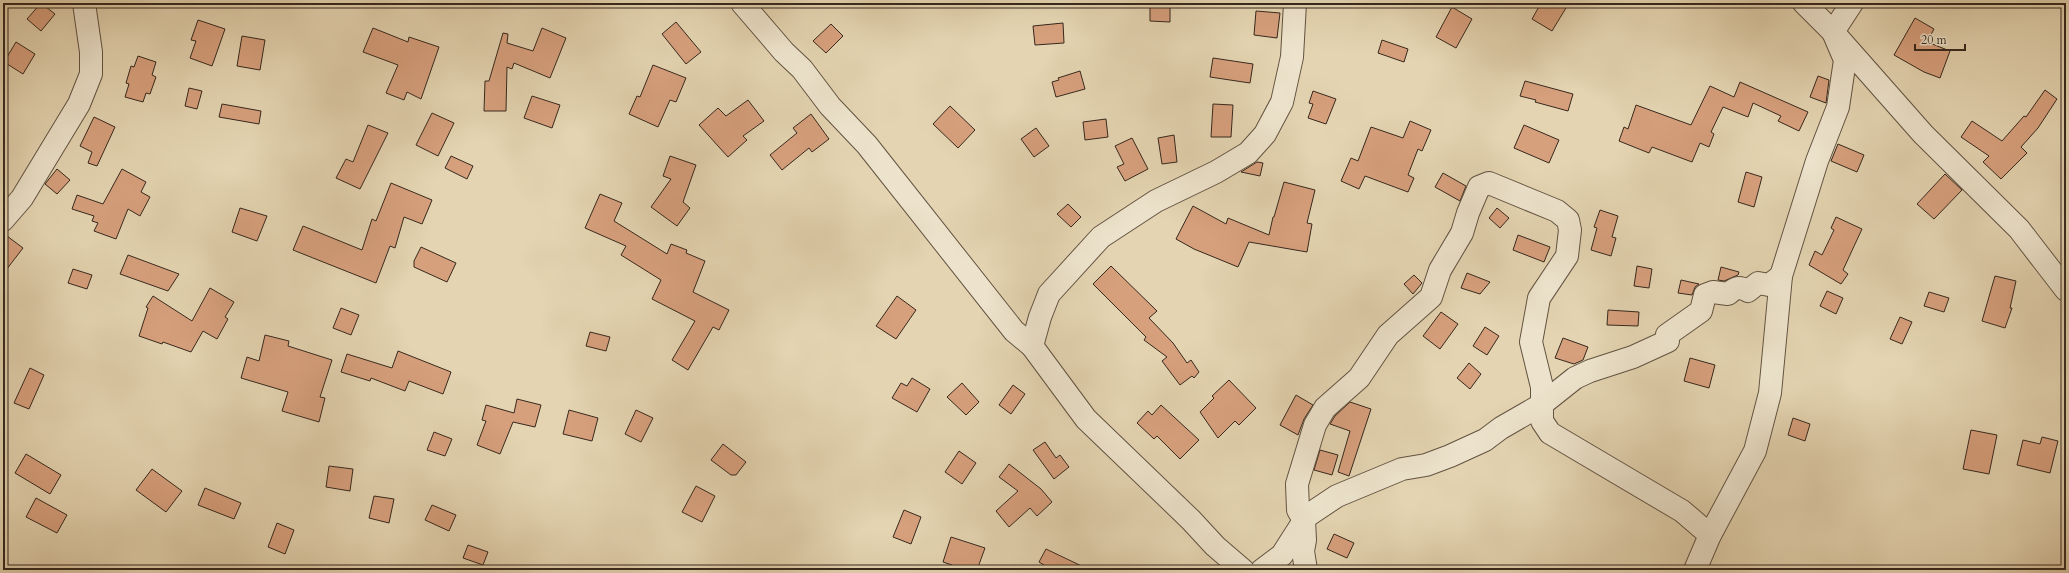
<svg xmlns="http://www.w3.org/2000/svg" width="2069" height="573" viewBox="0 0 2069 573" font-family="Cardo,serif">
<rect width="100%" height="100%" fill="#e4d4b1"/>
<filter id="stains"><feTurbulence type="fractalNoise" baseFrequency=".005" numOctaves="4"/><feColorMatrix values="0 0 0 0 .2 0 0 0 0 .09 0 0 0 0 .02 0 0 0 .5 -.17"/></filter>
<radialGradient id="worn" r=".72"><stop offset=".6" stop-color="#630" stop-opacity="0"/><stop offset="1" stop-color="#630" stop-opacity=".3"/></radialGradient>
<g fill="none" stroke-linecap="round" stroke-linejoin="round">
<polyline stroke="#737d7a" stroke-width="5" points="3,567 4,570"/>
</g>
<g fill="#d7a07d" stroke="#36281d">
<polygon points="41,3 55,14 41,31 27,19"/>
<polygon points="1150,3 1170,3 1170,22 1150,21"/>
<polygon points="1541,3 1569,3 1552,31 1532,19"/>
<polygon points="1452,7 1472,19 1456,48 1436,37"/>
<polygon points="1256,11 1280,13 1277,38 1254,35"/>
<polygon points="1915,18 1934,29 1927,42 1950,51 1940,78 1924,72 1894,55"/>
<polygon points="198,20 225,29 212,66 190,58 196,41 191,40"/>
<polygon points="676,22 701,52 686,64 662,34"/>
<polygon points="1063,23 1064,43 1035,45 1033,26"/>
<polygon points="831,24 843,36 826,53 813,41"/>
<polygon points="373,28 408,42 409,37 439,47 421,99 407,92 404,100 386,93 398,65 363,52"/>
<polygon points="542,28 566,38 550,78 514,63 512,69 507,67 506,111 484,111 485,81 489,81 503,33 508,34 507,43 533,51"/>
<polygon points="242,36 265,40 260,70 237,66"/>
<polygon points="1382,40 1408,49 1404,62 1378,53"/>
<polygon points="16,42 35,54 23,74 4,62"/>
<polygon points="138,56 156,62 152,75 156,77 150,94 146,93 143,102 125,97 129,84 126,83 131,66 134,67"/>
<polygon points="1213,58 1253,64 1250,83 1210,77"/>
<polygon points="653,65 686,78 676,102 670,100 658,127 629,114 637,96 640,97"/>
<polygon points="1080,71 1085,89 1056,97 1052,82 1059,80 1058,78"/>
<polygon points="1818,76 1829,80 1826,103 1810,97"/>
<polygon points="1525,81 1573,94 1568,111 1535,102 1536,100 1520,96"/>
<polygon points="1740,82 1808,112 1799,131 1778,121 1781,116 1753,103 1748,117 1723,107 1711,132 1714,134 1709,147 1700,143 1692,162 1652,147 1649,153 1619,141 1624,127 1628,129 1636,105 1691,125 1710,86 1734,97"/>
<polygon points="189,88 202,91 197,109 185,106"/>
<polygon points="2045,90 2057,99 2038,128 2021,147 2027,153 2001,179 1983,162 1989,156 1961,137 1972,121 2002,141 2024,116 2026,117"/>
<polygon points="1313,91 1336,99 1326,124 1308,118 1313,104 1309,103"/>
<polygon points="532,96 560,105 552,128 524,118"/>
<polygon points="748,100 764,121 743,136 747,140 728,157 699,125 718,108 726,116"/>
<polygon points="222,104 261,111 259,124 219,117"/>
<polygon points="1213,104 1233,105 1231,137 1211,137"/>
<polygon points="950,106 975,130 958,148 933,124"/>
<polygon points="432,113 454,123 438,156 416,145"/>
<polygon points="811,114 829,139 812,152 809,148 782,170 770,155 797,133 793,128"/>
<polygon points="94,117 115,127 97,166 88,163 92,152 80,146"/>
<polygon points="1106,119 1108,137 1085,140 1083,122"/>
<polygon points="1410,121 1431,130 1422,151 1418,149 1408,175 1414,178 1408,192 1365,176 1359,189 1341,181 1351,158 1358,161 1371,127 1403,138"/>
<polygon points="368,125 388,133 360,189 336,178 346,159 353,162"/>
<polygon points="1524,125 1559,140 1549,163 1514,148"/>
<polygon points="1036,128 1049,146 1034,157 1021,139"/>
<polygon points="1174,135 1177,162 1162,164 1158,138"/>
<polygon points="1132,138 1148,169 1125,181 1117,167 1124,164 1115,146"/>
<polygon points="1838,144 1864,155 1857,172 1831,161"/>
<polygon points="451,156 473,166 467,179 445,168"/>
<polygon points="670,156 696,165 683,202 690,208 677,226 651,207 671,179 663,176"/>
<polygon points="1257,162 1263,163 1260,176 1241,172"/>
<polygon points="57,169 70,180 57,194 45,184"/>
<polygon points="122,169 146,182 141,192 150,197 140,216 128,209 116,239 94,231 98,223 92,221 94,216 72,209 77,195 103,204"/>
<polygon points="1746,172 1762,177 1754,207 1738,202"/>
<polygon points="1443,173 1466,186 1460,201 1435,187"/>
<polygon points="1945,174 1962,190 1934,219 1917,204"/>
<polygon points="1284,182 1315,190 1307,223 1312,224 1307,252 1249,242 1238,267 1194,249 1176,239 1193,206 1226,224 1228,218 1269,235 1273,217 1274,217"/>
<polygon points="391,183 432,200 422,224 404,217 395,248 390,246 376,283 293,250 303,226 362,250 372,219 376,221"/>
<polygon points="600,194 622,203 614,221 667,254 671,244 687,250 686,253 705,261 693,292 729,310 719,330 713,327 688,370 672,360 695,321 652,299 661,280 621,255 626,246 585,228"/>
<polygon points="1068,204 1081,217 1071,227 1057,214"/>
<polygon points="240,208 267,216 257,241 232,232"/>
<polygon points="1497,208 1509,218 1500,228 1489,218"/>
<polygon points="1600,210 1618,216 1612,237 1616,238 1611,256 1591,250 1597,228 1594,227"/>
<polygon points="1836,217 1862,229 1843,270 1848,274 1841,284 1809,265 1815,251 1822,255 1834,230 1831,228"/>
<polygon points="3,233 23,248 3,274"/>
<polygon points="1518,235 1550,247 1544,262 1513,250"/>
<polygon points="421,247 456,263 447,282 414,267 414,261"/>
<polygon points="128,255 179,274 168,291 120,274"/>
<polygon points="1111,266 1157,311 1149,318 1173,343 1187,363 1191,360 1199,372 1194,378 1192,376 1180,385 1162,361 1167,357 1144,340 1146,337 1093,284"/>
<polygon points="1637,266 1652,269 1649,288 1634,286"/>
<polygon points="1721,267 1739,272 1738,275 1724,281 1718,280"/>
<polygon points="73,269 92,275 87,289 68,283"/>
<polygon points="1467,273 1490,282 1480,294 1461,288"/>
<polygon points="1414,275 1422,283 1413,294 1404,284"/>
<polygon points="1995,276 2016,281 2010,308 2012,308 2005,328 1982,321"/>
<polygon points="1681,280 1699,284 1695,287 1692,295 1678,293"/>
<polygon points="210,288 234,302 225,317 228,319 217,339 203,331 191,352 163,342 162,344 139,336 148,308 146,307 153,296 192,321"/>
<polygon points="1827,291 1843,298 1836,314 1820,306"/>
<polygon points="1929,292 1949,298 1944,312 1924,306"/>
<polygon points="897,296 916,310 896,339 876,326"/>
<polygon points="341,308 359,315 351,335 333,328"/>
<polygon points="1608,310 1639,312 1638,326 1607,325"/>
<polygon points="1441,312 1458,324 1440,349 1423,336"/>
<polygon points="1900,317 1912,322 1902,344 1890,339"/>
<polygon points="1485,327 1499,336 1487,355 1473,346"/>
<polygon points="590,332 610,337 606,351 586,346"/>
<polygon points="265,335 289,341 288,346 332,360 320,397 325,398 319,422 282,411 288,392 241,378 247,357 259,361"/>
<polygon points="1563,338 1588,347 1583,360 1574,364 1555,358"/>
<polygon points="398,351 451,372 443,394 409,381 405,391 371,378 370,381 341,372 347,354 392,368"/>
<polygon points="1690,358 1715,365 1709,388 1684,381"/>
<polygon points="1469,363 1481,374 1470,389 1457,378"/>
<polygon points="30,368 44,375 29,409 14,403"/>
<polygon points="912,378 930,389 917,412 892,398 901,383 907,386"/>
<polygon points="1229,380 1256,408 1239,425 1235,421 1218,438 1200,412 1214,398 1212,396"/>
<polygon points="962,383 979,402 966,415 947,397"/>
<polygon points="1013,385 1025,394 1011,414 999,405"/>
<polygon points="1296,395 1313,405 1304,419 1298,435 1280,425"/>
<polygon points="517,399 541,405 535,427 513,422 500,454 477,445 486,421 482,420 486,405 514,413"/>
<polygon points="1350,402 1371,409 1349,476 1338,472 1350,431 1330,424 1335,416"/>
<polygon points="1161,405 1199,440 1180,459 1157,436 1154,439 1137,423 1148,411 1152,415"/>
<polygon points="569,410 598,418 592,441 563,434"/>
<polygon points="636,410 653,418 641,442 625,434"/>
<polygon points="1793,418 1810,424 1805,441 1788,435"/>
<polygon points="1971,430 1997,435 1989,474 1963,469"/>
<polygon points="434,432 452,439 445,456 427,450"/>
<polygon points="2042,437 2058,441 2050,473 2017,465 2023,440 2040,444"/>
<polygon points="1045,442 1056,458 1060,455 1069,467 1054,479 1033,450"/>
<polygon points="723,444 746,462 736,475 731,475 711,460"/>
<polygon points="1320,450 1338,455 1332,475 1314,470"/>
<polygon points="959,451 976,463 962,484 945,472"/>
<polygon points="26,454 61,475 50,494 15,473"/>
<polygon points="1009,464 1041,489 1052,502 1037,516 1030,508 1009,527 996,511 1018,491 999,477"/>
<polygon points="329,466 353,469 350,491 326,487"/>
<polygon points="152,469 182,491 166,512 136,490"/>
<polygon points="696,486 715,496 702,522 682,512"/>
<polygon points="205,488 241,503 234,519 198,505"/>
<polygon points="374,496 394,499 389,523 369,518"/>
<polygon points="36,498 67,515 57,533 26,517"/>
<polygon points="432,505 456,515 449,531 425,520"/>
<polygon points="904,510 921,517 911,544 893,537"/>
<polygon points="277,523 294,530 285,554 268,547"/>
<polygon points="1334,534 1354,543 1347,558 1327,549"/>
<polygon points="951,537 985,548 977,570 950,570 952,565 943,562"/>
<polygon points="468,545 488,552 483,565 463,558"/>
<polygon points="1046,549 1090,570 1041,570 1044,565 1039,562"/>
</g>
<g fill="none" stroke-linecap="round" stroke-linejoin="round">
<g stroke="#625342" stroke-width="24">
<g id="minor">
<polyline points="742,3 784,52 802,69 830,106 867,145 1014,331 1032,346 1086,419 1191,520 1215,546 1243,570"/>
<polyline points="1804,3 1833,32 1923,134 2019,229 2066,290"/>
<polyline points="3,220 22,198 79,104 91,74 91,52 84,3"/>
<polyline points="1032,346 1040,317 1049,294 1101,237 1156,201 1216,172 1248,153 1265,134 1282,102 1292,57 1295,3"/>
<path d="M1262,570L1282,555L1307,516L1337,496L1402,469L1426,465L1450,456L1485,440L1501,428L1541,405L1575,378L1590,371L1633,357L1668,341L1667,335L1701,311L1705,295L1713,292L1728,294C1736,287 1739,286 1748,291L1758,283L1769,285L1781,276"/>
<polyline points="1306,570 1303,551 1305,540 1304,520 1298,510 1297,484 1315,425 1325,408 1359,378 1388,335 1431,297 1440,270 1462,233 1468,213 1479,187 1489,183 1557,211 1568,220 1570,230 1567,256 1539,298 1531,342 1542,387 1542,421 1550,433 1682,511 1710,535"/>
<polyline points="1695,570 1710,535 1755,451 1770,393 1781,276 1817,161 1838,107 1845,60 1833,32 1852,3"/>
</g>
</g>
<use href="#minor" stroke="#ede3cc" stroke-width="22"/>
</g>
<rect width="2069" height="573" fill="none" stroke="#e4d4b1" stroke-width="16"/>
<rect x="4" y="4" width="2061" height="565" fill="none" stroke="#36281d" stroke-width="2"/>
<rect x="8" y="8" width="2053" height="557" fill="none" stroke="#36281d"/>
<path d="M1915 44v6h50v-6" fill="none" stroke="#36281d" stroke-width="2"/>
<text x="1921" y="44" font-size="12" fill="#36281d" stroke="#ede3cc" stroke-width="3" paint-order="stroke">20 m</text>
<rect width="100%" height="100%" filter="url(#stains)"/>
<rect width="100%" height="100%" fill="url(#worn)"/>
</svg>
